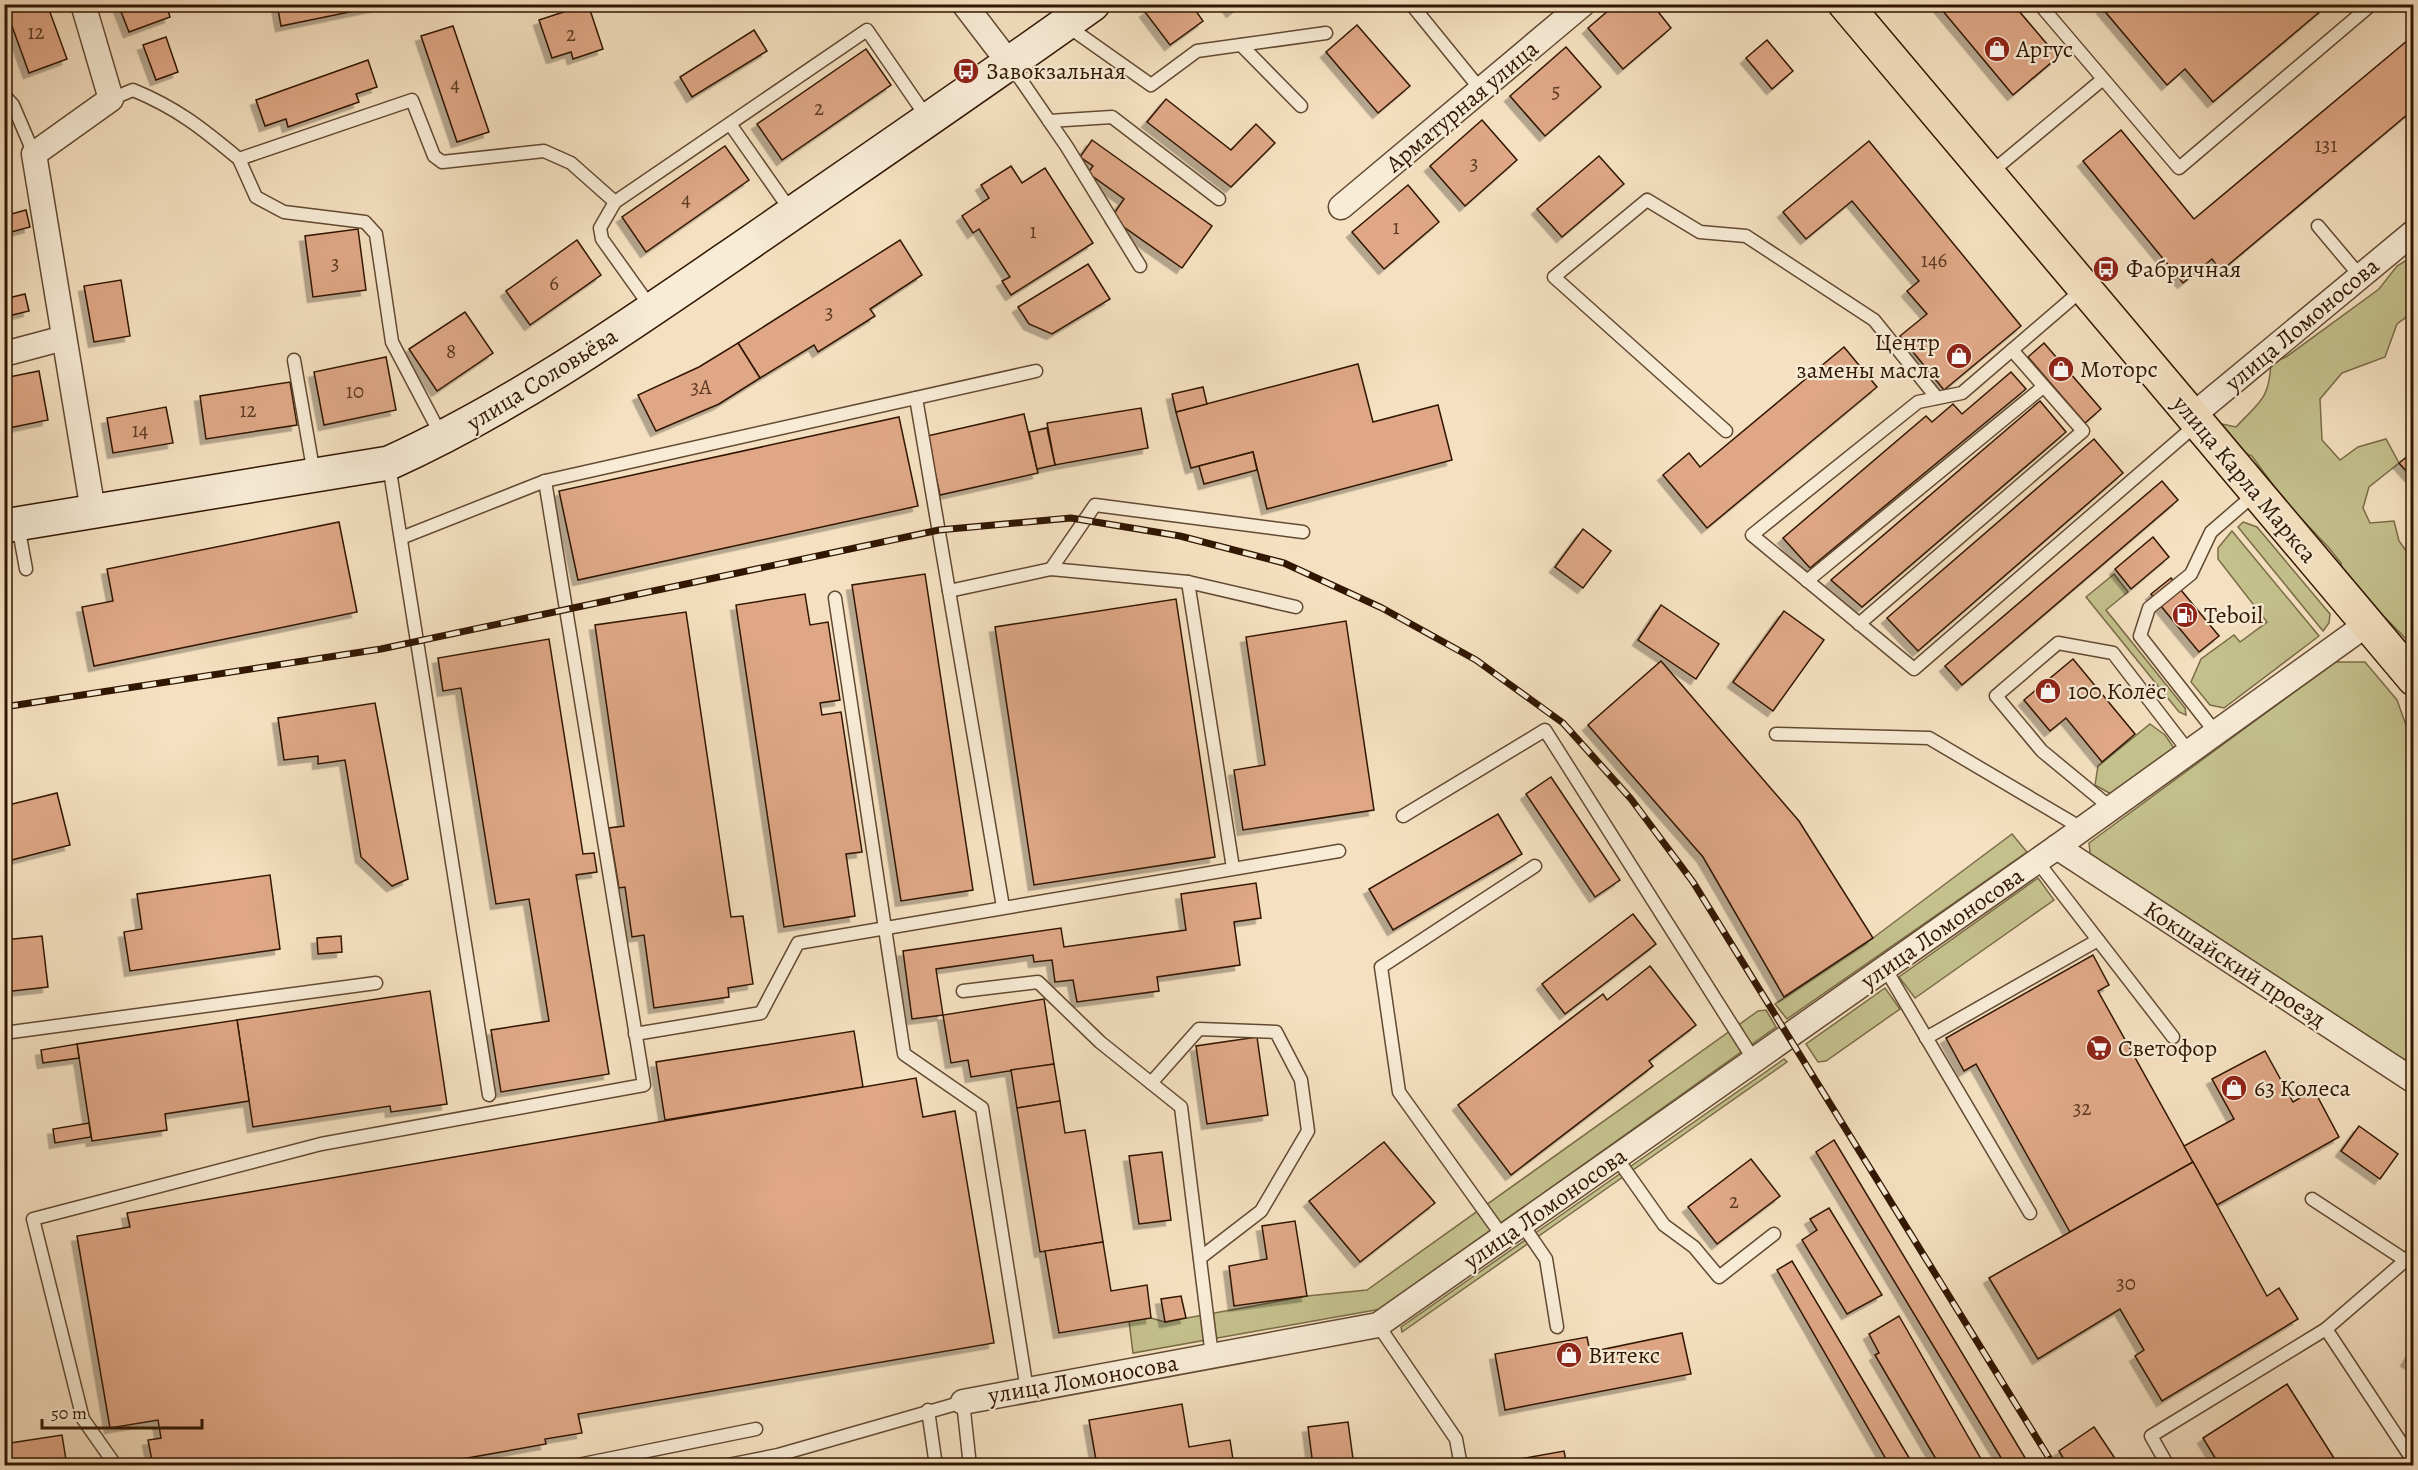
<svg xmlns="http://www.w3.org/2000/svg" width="2418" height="1470" viewBox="0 0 2418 1470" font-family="Alegreya,serif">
<defs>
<filter id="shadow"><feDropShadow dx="-5.5" dy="5.5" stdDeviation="0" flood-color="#0004"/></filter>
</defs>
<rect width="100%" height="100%" fill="#f5e1c1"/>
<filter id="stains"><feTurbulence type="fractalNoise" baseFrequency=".00333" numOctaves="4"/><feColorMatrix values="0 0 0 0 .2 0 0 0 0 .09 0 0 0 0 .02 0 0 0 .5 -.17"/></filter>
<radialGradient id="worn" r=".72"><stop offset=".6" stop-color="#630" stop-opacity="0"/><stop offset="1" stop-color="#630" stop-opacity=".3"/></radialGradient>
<g fill="#c4c18d" stroke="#7a6c47" stroke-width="1.5">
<path d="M2413,256V312L2397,324L2385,357L2342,373L2320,399L2322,440L2340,460L2358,447L2386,439L2399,463L2369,487L2363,508L2370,523L2394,521L2399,541L2413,560V654L2406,639L2343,575L2341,563L2329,548L2284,500L2252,456L2240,451L2217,423L2236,427C2260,401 2269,400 2271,363L2286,357L2379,289L2397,266Z"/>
<polygon points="2243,522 2257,527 2330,614 2329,623 2323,631 2238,527"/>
<polygon points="2232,531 2319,636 2224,708 2210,705 2191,682 2201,659 2234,635 2240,642 2267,622 2218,559 2218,548"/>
<polygon points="2114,574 2128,592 2106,610 2185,708 2186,715 2179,712 2086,597"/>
<polygon points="2335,662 2365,662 2397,700 2407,728 2413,737 2413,1069 2091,861 2089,843"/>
<polygon points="2150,724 2165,735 2174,748 2111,794 2095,785 2098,766"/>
<polygon points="2012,834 2027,852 1787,1019 1775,1004 1873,938"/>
<polygon points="2038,878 2054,900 1915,998 1899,977"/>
<polygon points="1885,988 1900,1009 1826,1061 1818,1062 1806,1044"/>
<polygon points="1766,1010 1776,1027 1381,1309 1133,1353 1129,1321 1151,1318 1165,1322 1307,1296 1367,1290 1758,1011"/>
<polygon points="1784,1059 1787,1062 1402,1332 1401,1327"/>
</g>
<g fill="#dfa786" stroke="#311601" stroke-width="1.5" filter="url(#shadow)">
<polygon points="4,4 47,4 67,59 29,73"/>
<polygon points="118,4 166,4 170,17 129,32"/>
<polygon points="277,4 384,4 384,5 281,26"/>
<polygon points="588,4 603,49 573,59 571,52 552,58 539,20"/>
<polygon points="1155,4 1191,4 1203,21 1170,45 1145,12"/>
<polygon points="1226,4 1241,4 1232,12"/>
<polygon points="1616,4 1652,4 1671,28 1623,69 1588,28"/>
<polygon points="1937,4 2013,4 2058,57 2013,95"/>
<polygon points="2107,4 2329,4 2213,102 2185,69 2167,85 2102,8"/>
<polygon points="1357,25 1410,86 1378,113 1326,52"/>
<polygon points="453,26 489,132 457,142 421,36"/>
<polygon points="754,30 767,51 692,97 680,77"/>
<polygon points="2414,35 2414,109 2221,271 2212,259 2183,283 2083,161 2121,130 2194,219"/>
<polygon points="166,37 178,72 156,80 143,45"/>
<polygon points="1767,40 1793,71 1772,89 1746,58"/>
<polygon points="1566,47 1601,87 1545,136 1510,96"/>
<polygon points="866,49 891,85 782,160 757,124"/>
<polygon points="368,60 377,87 356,94 359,102 288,127 286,119 265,126 256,100"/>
<polygon points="1166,99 1231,150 1256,124 1275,143 1231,187 1147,122"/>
<polygon points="1482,120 1517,160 1465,206 1430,166"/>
<polygon points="1092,140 1212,226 1182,268 1111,218 1124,199 1088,173 1093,166 1080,157"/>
<polygon points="1869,141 2021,326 1944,390 1900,336 1927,314 1907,291 1919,281 1852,201 1806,239 1783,212"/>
<polygon points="725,146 749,180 646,252 622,217"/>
<polygon points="1599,156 1624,184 1562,237 1537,209"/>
<polygon points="1011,166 1022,183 1045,168 1093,243 1011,295 1002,281 1010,277 979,229 973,233 962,216 989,198 981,185"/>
<polygon points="1408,185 1439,222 1384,269 1352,232"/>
<polygon points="26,210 30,227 4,234 4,216"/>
<polygon points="358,229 366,290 313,297 305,236"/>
<polygon points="577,240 601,275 530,325 506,291"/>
<polygon points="900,240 922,275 870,309 875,316 818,352 814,345 760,378 738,343"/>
<polygon points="1088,264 1110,299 1052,334 1029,324 1018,307"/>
<polygon points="121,280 130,336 94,342 84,286"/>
<polygon points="25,294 29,311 4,317 4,299"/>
<polygon points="465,312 493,353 437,391 409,349"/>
<polygon points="738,343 760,378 719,404 656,431 638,395 699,367"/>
<polygon points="2044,343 2101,409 2085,423 2028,357"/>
<polygon points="1844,347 1877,387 1707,528 1663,475 1689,453 1700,467"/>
<polygon points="386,357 396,410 324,425 314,372"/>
<polygon points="1358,364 1373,422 1438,405 1452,460 1267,509 1253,452 1191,468 1176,412"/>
<polygon points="39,371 48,420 4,429 4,378"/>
<polygon points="2011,372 2026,389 1810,568 1783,538 1926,416 1932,422 1953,404 1962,414"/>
<polygon points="290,382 297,425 206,439 200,396"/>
<polygon points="1203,387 1207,404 1176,412 1172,394"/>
<polygon points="2040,401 2066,432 1862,607 1831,580"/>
<polygon points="166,407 173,443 113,453 107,418"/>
<polygon points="1141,408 1148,448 1055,465 1047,423"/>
<polygon points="1024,414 1038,473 940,495 927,436"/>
<polygon points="899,417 918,506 578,580 559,491"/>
<polygon points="1047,428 1055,465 1037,469 1029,432"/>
<polygon points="2094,439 2123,473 1918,651 1887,618"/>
<polygon points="2414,451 2414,480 2399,463"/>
<polygon points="1253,452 1257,470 1204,484 1199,466"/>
<polygon points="2162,481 2178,500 1962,685 1945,666"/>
<polygon points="339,522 357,612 94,666 82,607 113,601 107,569"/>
<polygon points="1583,529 1611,551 1583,588 1555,567"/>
<polygon points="2153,537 2169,557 2131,589 2115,569"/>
<polygon points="925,574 973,890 901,901 852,585"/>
<polygon points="2171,578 2219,636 2199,652 2151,594"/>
<polygon points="805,594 810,625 828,622 840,700 820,703 822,715 841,712 862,852 846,854 855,916 784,927 736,605"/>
<polygon points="1176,599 1215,857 1034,885 995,627"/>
<polygon points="1661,605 1719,644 1696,679 1638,640"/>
<polygon points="1784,611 1824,640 1773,711 1733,682"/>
<polygon points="686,612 731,917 743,916 753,984 728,988 729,997 654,1008 644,935 632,937 625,887 619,888 609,828 624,826 595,625"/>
<polygon points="1346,621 1374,810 1243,830 1234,770 1265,765 1246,637"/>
<polygon points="549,639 583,854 594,853 597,872 576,875 609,1074 501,1092 491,1030 549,1021 529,899 496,904 461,688 443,691 438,658"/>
<polygon points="2073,659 2135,734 2102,762 2066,718 2050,731 2024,700"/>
<polygon points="1661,661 1799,821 1873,938 1784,997 1703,857 1588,725"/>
<polygon points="375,703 408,879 392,886 361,857 345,760 318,764 318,756 284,760 278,718"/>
<polygon points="1551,777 1620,880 1595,897 1526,794"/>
<polygon points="57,793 70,845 4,862 4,806"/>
<polygon points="1498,814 1522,854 1393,930 1369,889"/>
<polygon points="270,875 280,949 130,971 124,932 142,929 137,894"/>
<polygon points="1256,883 1261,918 1234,922 1240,965 1157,977 1159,991 1077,1002 1073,980 1055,982 1052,960 1034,962 1033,955 936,969 943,1015 912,1019 903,951 1061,928 1064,947 1186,930 1181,894"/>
<polygon points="4,910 10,939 4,940"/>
<polygon points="1633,914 1656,944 1565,1014 1542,984"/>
<polygon points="42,936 48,987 4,992 4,940"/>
<polygon points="341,936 342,952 318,954 317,938"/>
<polygon points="2093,955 2109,985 2098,991 2193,1162 2070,1232 1976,1064 1964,1071 1946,1038"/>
<polygon points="1650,966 1696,1025 1649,1061 1653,1066 1511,1175 1458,1105 1603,994 1607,1000"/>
<polygon points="430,991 447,1104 391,1112 390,1106 253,1127 237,1020"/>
<polygon points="1044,999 1054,1064 971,1077 968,1060 951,1063 943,1015"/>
<polygon points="237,1020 249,1101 165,1114 167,1130 92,1141 77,1044"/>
<polygon points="854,1031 863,1087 665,1120 656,1062"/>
<polygon points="1257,1037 1268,1115 1207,1124 1196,1046"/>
<polygon points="77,1044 79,1058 43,1063 41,1050"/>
<polygon points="2265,1051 2293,1102 2314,1090 2339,1137 2217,1205 2184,1146 2234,1119 2212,1079"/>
<polygon points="1054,1064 1060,1101 1017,1108 1011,1070"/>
<polygon points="916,1078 923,1117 955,1111 994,1343 578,1414 582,1433 545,1439 546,1444 422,1466 153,1466 148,1440 161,1438 158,1420 110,1428 77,1236 130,1227 127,1213"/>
<polygon points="1060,1101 1065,1133 1085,1130 1103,1242 1040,1252 1017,1108"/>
<polygon points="89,1123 91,1137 55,1143 53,1129"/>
<polygon points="2359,1126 2398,1154 2380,1179 2341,1151"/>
<polygon points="1834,1140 2030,1466 2006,1466 1816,1152"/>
<polygon points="1384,1142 1435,1203 1360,1262 1309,1201"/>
<polygon points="1162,1152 1171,1220 1139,1224 1129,1156"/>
<polygon points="1751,1159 1780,1196 1717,1244 1688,1207"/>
<polygon points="2193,1162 2267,1296 2279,1288 2298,1319 2162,1401 2135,1356 2144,1350 2120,1309 2038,1359 1989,1278"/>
<polygon points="1829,1208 1882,1295 1847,1314 1802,1240 1817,1230 1810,1219"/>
<polygon points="1295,1221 1307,1296 1234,1306 1229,1266 1267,1259 1262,1226"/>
<polygon points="1103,1242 1111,1291 1147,1285 1151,1318 1059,1333 1045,1251"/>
<polygon points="1792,1261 1914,1466 1890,1466 1777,1270"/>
<polygon points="1181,1296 1186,1318 1165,1322 1161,1299"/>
<polygon points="1899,1316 1985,1466 1940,1466 1875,1355 1879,1353 1869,1334"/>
<polygon points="1682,1333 1691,1374 1505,1410 1495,1354 1587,1337 1590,1352"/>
<polygon points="2414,1347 2414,1365 2406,1361"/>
<polygon points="2287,1384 2339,1466 2220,1466 2203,1438"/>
<polygon points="1182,1404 1189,1447 1230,1440 1234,1466 1097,1466 1089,1420"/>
<polygon points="1348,1422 1354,1466 1313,1466 1308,1427"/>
<polygon points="2094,1427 2120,1466 2068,1466 2059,1451"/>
<polygon points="62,1435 67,1466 4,1466 4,1444"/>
<polygon points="1564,1451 1567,1466 1498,1466 1497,1463"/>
<polygon points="860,1461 860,1466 836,1466"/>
</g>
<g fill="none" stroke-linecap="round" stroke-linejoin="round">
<g stroke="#624931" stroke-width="15">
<g id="lane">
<polyline points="1411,4 1481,90"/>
<polyline points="2045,4 2042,7 2179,168 2372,4"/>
<polyline points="1066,25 1151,85 1197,51 1326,33"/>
<polyline points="1241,45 1301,106"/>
<polyline points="1010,64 1067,147 1140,266"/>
<polyline points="4,95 13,105 34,154"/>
<path d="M111,99L133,90C177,108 203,129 239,159L412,100L434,156L442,162L544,151L571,163L615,202"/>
<polyline points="1049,121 1112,117 1219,199"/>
<polyline points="730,124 791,211"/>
<polyline points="239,159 256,197 284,212 365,222 376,234 392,342 441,435"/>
<polyline points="1989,174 2103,79"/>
<polyline points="2318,226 2360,276"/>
<polyline points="2083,289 1962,393 1918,402 1752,535 1914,669 2197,424"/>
<polyline points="652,309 602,239 600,228 615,202 867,30 928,119"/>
<polyline points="294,360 314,474"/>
<polyline points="916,398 1003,907"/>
<polyline points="1726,431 1554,277 1647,200 1700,232 1746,236 1874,320 1937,398"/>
<polyline points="389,465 489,1095"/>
<polyline points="18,525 26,569"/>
<polyline points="401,538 545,481 1036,371"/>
<polyline points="1051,569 1095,505 1303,532"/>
<polyline points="1807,581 2043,387"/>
<polyline points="1188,582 1233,868"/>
<polyline points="949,591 1051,569 1188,582 1296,607"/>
<polyline points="835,598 904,1054 982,1108 1027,1390"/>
<polyline points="1859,624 2083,431 2012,350"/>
<polyline points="2216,733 2140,636 2149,608 2191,574 2211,532 2256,493"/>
<polyline points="1776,734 1929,738 2083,829"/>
<polyline points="2111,808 2042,751 1996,696 2058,643 2113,653 2189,752"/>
<polyline points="1403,816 1545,730 1754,1060"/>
<polyline points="2037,861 2173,1037"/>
<polyline points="1535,866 1381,967 1399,1092 1503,1237 1522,1224 1546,1259 1557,1327"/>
<polyline points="1885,968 2030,1213"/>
<polyline points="963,991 1038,982 1100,1042 1181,1107 1212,1356"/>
<polyline points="4,1033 376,983"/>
<polyline points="635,1034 761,1013 798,943 1339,851"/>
<polyline points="1926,1038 2098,940"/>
<polyline points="1151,1083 1199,1029 1276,1032 1301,1080 1308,1131 1261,1211 1200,1258"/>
<polyline points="1616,1157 1664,1225 1694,1247 1719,1277 1774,1234"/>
<polyline points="2312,1199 2405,1260"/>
<polyline points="1378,1325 1456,1439 1461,1466"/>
<polyline points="2326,1329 2414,1462"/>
<polyline points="928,1410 936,1466"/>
<polyline points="116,1466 83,1419 33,1219 321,1144 644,1085 545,481"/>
<polyline points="573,1466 756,1429"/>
<polyline points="723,1466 778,1455 963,1402 970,1466"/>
<polyline points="2168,1466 2151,1436 2326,1329 2414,1253"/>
</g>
</g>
<g stroke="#624931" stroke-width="27">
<g id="street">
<polyline points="83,4 111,99 34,154 93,511"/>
<polyline points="964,4 1010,64"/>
<polyline points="1341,207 1583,4"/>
<polyline points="4,354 64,338"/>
<polyline points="2192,416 2414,232"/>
<polyline points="2057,847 2414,1081"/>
<polyline points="963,1402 1378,1325 2057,847 2367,624"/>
</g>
</g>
<g stroke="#311601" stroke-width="36">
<path id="secondary" d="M4,526L389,463C519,404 637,320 755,239C868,161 981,84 1093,4"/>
</g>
<g stroke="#311601" stroke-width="36">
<polyline id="primary" points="1845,4 2414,679"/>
</g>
<use href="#lane" stroke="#f8ecd7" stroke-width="12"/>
<use href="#street" stroke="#f8ecd7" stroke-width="24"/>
<use href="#secondary" stroke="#f8ecd7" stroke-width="33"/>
<use href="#primary" stroke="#f5e1c1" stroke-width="33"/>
<g stroke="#311601" stroke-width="7">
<polyline id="rail" points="4,707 381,649 939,530 1071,518 1180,536 1284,563 1382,608 1476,660 1563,723 1631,799 1693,882 2054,1466"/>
</g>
<use href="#rail" stroke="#f8ecd7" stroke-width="4.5" stroke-dasharray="14" stroke-linecap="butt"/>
</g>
<defs>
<g id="shop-disc" transform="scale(1.35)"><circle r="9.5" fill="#8f2418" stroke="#f8ecd7"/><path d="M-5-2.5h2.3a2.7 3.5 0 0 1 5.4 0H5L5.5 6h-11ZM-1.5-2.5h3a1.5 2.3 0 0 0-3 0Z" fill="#fff"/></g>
<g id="bus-disc" transform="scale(1.35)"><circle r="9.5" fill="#8f2418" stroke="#f8ecd7"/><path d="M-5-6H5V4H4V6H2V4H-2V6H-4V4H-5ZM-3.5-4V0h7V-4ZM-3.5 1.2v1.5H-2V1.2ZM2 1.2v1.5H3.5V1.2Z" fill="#fff"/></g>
<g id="fuel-disc" transform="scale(1.35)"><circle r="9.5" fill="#8f2418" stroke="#f8ecd7"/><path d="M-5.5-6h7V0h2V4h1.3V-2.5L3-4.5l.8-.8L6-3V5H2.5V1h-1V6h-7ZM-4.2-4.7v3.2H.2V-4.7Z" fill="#fff"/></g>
<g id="supermarket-disc" transform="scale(1.35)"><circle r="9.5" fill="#8f2418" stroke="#f8ecd7"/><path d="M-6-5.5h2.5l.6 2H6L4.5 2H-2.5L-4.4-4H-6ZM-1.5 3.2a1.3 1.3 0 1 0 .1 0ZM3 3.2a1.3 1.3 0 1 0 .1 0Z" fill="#fff"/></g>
</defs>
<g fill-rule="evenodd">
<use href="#shop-disc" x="1997" y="49"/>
<use href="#bus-disc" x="966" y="71"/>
<use href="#bus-disc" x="2106" y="269"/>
<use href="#shop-disc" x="1959" y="356"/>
<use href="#shop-disc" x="2061" y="369"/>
<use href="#fuel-disc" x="2185" y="615"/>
<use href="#shop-disc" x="2048" y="691"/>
<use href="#supermarket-disc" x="2099" y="1048"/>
<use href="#shop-disc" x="2234" y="1088"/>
<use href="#shop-disc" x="1569" y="1355"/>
</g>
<g text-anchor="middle" stroke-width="4.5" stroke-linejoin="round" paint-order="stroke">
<g font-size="21" fill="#5c3a22">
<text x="36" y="39">12</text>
<text x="571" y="41">2</text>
<text x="455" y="91">4</text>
<text x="1556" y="98">5</text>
<text x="819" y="115">2</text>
<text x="2326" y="152">131</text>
<text x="1474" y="170">3</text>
<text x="686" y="206">4</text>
<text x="1396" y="234">1</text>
<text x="1033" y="238">1</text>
<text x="1934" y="267">146</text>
<text x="335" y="270">3</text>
<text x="554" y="290">6</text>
<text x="829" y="319">3</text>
<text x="451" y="358">8</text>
<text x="701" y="394">3А</text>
<text x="355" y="398">10</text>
<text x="248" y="417">12</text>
<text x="140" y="437">14</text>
<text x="2082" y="1115">32</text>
<text x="1734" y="1208">2</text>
<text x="2126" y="1290">30</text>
</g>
<g font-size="24" fill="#311601" stroke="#f8ecd7" text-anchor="start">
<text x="2016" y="57">Аргус</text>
<text x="986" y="79">Завокзальная</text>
<text x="2126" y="277">Фабричная</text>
<text x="1940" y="350" text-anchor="end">Центр<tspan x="1940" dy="28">замены масла</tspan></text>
<text x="2080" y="377">Моторс</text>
<text x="2204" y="623">Teboil</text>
<text x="2068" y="699">100 Колёс</text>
<text x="2118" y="1056">Светофор</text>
<text x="2254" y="1096">63 Колеса</text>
<text x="1588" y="1363">Витекс</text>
</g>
<g font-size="24" fill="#311601" stroke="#f8ecd7">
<text transform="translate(1462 106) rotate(-40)" y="8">Арматурная улица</text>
<text transform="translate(2302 324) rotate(-40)" y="8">улица Ломоносова</text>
<text transform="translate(542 379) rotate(-32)" y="8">улица Соловьёва</text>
<text transform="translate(2245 479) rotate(50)" y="8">улица Карла Маркса</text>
<text transform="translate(1942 928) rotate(-35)" y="8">улица Ломоносова</text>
<text transform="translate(2235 964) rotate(33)" y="8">Кокшайский проезд</text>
<text transform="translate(1545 1208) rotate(-35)" y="8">улица Ломоносова</text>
<text transform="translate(1083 1379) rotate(-10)" y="8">улица Ломоносова</text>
</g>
</g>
<rect width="2418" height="1470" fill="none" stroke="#f5e1c1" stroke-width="24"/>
<rect x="6" y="6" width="2406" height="1458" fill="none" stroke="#311601" stroke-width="3"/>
<rect x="12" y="12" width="2394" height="1446" fill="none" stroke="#311601" stroke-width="1.5"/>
<path d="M42 1419v9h160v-9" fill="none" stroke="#311601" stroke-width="3"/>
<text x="51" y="1419" font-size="18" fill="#311601" stroke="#f8ecd7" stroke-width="4.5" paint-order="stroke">50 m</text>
<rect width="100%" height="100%" filter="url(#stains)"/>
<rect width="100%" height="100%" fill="url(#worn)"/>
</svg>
